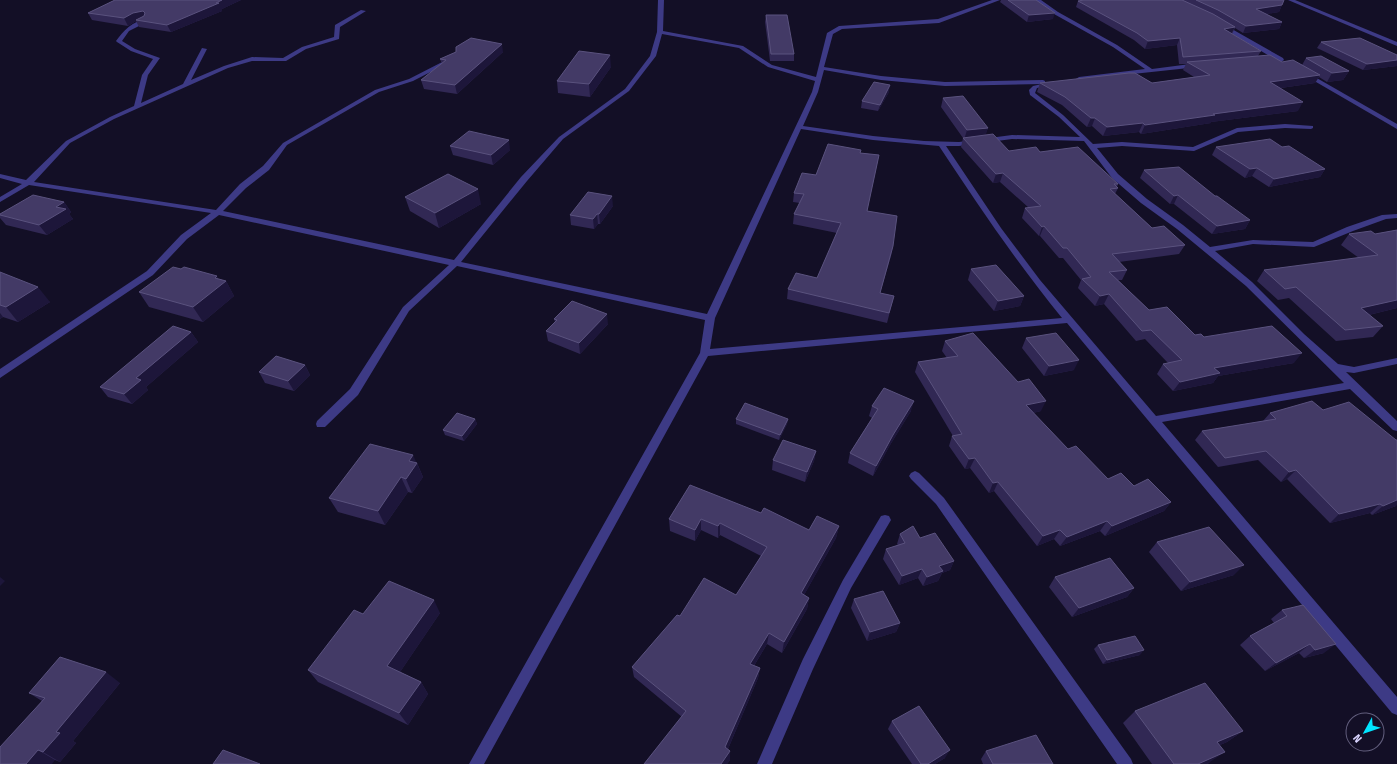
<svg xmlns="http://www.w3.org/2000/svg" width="1397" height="764" viewBox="0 0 1397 764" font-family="'Fira Sans Condensed',sans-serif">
<rect width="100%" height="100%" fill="#130f26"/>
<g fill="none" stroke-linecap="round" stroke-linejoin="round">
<g fill="#3d3a85" fill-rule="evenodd">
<path d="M658,0H664L663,31L743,46L772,65L816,77L827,33L839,26L938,19L992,0H1000L939,23L842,29L833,34L824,67L881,76L945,82L1043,80L1045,81V83H1053V85L1037,88L1035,93L1063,115L1093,144L1122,142L1193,147L1237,128L1285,124L1313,126V128L1311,129L1285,128L1238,132L1194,151L1122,146L1097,148L1118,174L1147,199L1183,225L1210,247L1253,240L1313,242L1347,227L1382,215L1397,214V218L1386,219L1353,231L1314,247L1253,244L1215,251L1252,282L1304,334L1338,364L1354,367L1397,358V364L1354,373L1346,372L1397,421V431L1393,430L1350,389L1162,422L1397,697V715L1392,713L1067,323L708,356L484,764H469L700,353L705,320L457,266L409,311L358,395L325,427H317L316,424L317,421L350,389L403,307L449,265L219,215L187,239L153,275L0,378V369L147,271L181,235L211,213L29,185L0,202V197L22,184L0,178V174L26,180L66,141L110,117L134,106L142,75L153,59L131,51L117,42L116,41C123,31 134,19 147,20V22L129,31L122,41L135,49L160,58L148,75L141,103L183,84L202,48L207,49L191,80L224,66L252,57L283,58L302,47L334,37L335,25L361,10L366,11L340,27L339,39L306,49L286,61H252L228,68L114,119L70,143L34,182L216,210L240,184L263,166L283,143L375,90L409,79L450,58L453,60L452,61L413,81L379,92L287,145L269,170L246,188L223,211L454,260L521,177L559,137L625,89L650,56L657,32ZM662,34L739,48L768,67L815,81L812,92L707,314L461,262L527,181L563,139L629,91L656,56ZM824,70L881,80L945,86L1042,84L1033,86L1029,90L1030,95L1059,117L1080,137L1012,135L959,142L924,141L873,136L803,126L818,92ZM801,129L873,140L939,146C978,205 1017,263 1062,318L710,349L715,318ZM1012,139L1084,141L1112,178L1141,203L1177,229L1246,286L1344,383L1156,416L1040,280L1001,228L946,146H959Z"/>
<polygon points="1035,0 1041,0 1058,12 1117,45 1152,69 1198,63 1201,65 1198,67 1077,80 1076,79 1079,77 1145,69 1113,47 1054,14"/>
<polygon points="1288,0 1295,0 1397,42 1397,46"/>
<polygon points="1219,24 1223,24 1283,58 1284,60 1281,62 1262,61 1262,59 1273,58 1219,26"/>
<polygon points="1304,73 1308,73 1397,124 1397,129 1304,75"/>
<polygon points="915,471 919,473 944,498 1131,759 1133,764 1117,764 936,504 911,479 909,476 911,473"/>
<polygon points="885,515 889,516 891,520 851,588 813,669 772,764 757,764 803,659 843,580 881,516"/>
</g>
</g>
<g fill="#312854">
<polygon points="115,0 241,0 222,9 222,11 171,32 139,27 136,21 128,26 92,20 88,13"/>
<polygon points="1001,0 1036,0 1053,19 1027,22 1000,2"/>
<polygon points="1084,0 1284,0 1279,12 1266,14 1282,22 1279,29 1243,33 1235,28 1232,34 1261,51 1258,56 1282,62 1302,65 1306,58 1349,71 1343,80 1327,82 1319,77 1315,83 1281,88 1298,111 1211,122 1211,123 1141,134 1139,132 1103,136 1092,126 1087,127 1062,105 1037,92 1040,83 1152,83 1194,77 1183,70 1186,64 1179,64 1177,45 1145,49 1134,40 1076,7 1078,1"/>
<polygon points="766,15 794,54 794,61 770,61 765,22"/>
<polygon points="1321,42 1397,55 1397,66 1363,70 1317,48"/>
<polygon points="456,52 503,52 457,94 424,89 421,80 442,64 440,59"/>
<polygon points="611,67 590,97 558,93 557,81"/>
<polygon points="889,92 878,111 861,108 862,101"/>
<polygon points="943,98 988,128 985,135 1009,151 1040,152 1118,184 1117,187 1118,188 1115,194 1152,228 1185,245 1179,254 1119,262 1127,270 1122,280 1118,280 1149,310 1195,335 1204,337 1294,363 1218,376 1213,383 1173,391 1157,374 1163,364 1168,363 1145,339 1136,341 1104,304 1095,306 1078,288 1081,280 1063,258 1059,258 1040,236 1039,236 1022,218 1025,208 1029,208 1000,182 993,183 961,147 963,138 941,107"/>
<polygon points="450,146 510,150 493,165 453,155"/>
<polygon points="1216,147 1282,147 1325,169 1320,177 1269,187 1252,176 1245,178 1212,155"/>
<polygon points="860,153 879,155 867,211 893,246 891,256 880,293 894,296 887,323 787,299 788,289 817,278 837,233 793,224 794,214 800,203 793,202 794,193 816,175"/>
<polygon points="1144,170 1250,220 1245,229 1212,234 1174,204 1170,204 1140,178"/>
<polygon points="405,197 481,204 439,228 410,211"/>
<polygon points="64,202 71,212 69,214 73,219 47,235 6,225 0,218 0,214"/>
<polygon points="613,206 600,224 598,224 594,229 571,225 570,215"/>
<polygon points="1397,230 1397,308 1369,315 1383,326 1373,337 1336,341 1289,298 1278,300 1257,281 1264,270 1359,258 1341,245 1349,234 1375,234"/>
<polygon points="971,269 1024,296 1020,306 994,311 968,280"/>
<polygon points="0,272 50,302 18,322 3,317 0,319"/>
<polygon points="219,279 226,281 234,296 203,322 149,307 139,292"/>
<polygon points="554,319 608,324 580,354 548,341 546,331 555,322"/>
<polygon points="191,332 198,342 146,387 148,390 132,404 108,397 100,387"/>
<polygon points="1026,338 1074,370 1044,376 1022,348"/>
<polygon points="945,341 1041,411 1033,413 1068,449 1108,479 1134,486 1171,502 1164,511 1105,536 1100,531 1060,546 1054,539 1037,546 994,491 989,493 970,468 965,469 949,446 952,436 953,436 915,372 918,362 947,358 942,351"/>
<polygon points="305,365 310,375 294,391 265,383 259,372"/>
<polygon points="872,406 911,411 890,445 873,476 848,463 850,453 872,418 869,416"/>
<polygon points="1270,413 1396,506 1372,515 1370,513 1330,523 1287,479 1281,482 1258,460 1218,467 1195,440 1202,431 1263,421"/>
<polygon points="475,419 477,424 464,441 445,435 443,430"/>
<polygon points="736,419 788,419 787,424 779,440 736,424"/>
<polygon points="816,451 814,461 805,482 772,470 773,460"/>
<polygon points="416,462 417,463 423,477 412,493 408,492 385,525 338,512 329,498"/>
<polygon points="761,513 809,530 839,526 836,538 804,595 809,598 807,609 782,653 767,644 754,666 760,668 758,678 728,749 730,760 727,764 644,764 682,717 634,677 632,667 680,616 736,595 761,556 720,535 718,538 701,530 695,541 670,531 669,519"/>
<polygon points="900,534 920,538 954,561 950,570 942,573 938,581 923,586 918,578 899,585 883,559 886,549 898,545 897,544"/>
<polygon points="1157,542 1234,575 1181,591 1149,552"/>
<polygon points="1055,577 1134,588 1127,597 1072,617 1049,587"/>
<polygon points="854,599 900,623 896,632 867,641 851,608"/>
<polygon points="1282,610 1324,653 1304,658 1299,653 1265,671 1240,645 1250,636 1274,623 1271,619"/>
<polygon points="440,613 400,672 421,682 428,694 408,725 318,682 308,670 363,614"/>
<polygon points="1098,645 1140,655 1103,664 1094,649"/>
<polygon points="120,683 73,741 76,743 60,762 55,760 0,764 42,701 29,693"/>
<polygon points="1135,711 1243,731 1227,742 1220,745 1209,763 1207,764 1152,764 1123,723"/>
<polygon points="892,721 945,758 935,764 912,764 888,729"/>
<polygon points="986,751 1053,764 983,764 981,759"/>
</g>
<g fill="#1d163a">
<polygon points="222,0 241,0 222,9 222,11 171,32 167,25"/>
<polygon points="1282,5 1279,12 1253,16 1256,9"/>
<polygon points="143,11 147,18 136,20 136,21 128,26 124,18 133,13"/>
<polygon points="1055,13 1053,19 1027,22 1029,15"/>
<polygon points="1282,22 1279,29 1243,33 1246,26"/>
<polygon points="1235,27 1231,34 1224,29"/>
<polygon points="1180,38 1177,45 1145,49 1148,41"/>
<polygon points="502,44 503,52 457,94 455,85"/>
<polygon points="610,55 611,67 590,97 589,84"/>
<polygon points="1397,60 1397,66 1363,70 1367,64"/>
<polygon points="1349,71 1343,80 1327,82 1332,73"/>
<polygon points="1320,75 1315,83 1266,90 1270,82"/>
<polygon points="890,85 889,92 878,111 880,105"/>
<polygon points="1303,102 1298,111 1211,122 1211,123 1141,134 1145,125 1213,114"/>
<polygon points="1091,118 1095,118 1092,126 1087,127"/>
<polygon points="1143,123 1139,132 1103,136 1107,127"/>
<polygon points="988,128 985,137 964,140 967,130"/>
<polygon points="509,140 510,150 493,165 491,155"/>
<polygon points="1257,168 1252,176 1245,178 1250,169"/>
<polygon points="1325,169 1320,177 1269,187 1274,179"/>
<polygon points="1003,173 1000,182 993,183 996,174"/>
<polygon points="478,189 481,204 439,228 435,213"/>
<polygon points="1178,195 1174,204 1170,204 1174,196"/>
<polygon points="612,196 613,206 600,224 599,214"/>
<polygon points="64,202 71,212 69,214 73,219 47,235 39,225 56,207"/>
<polygon points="597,214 598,224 594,229 593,219"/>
<polygon points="1250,220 1245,229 1212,234 1217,226"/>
<polygon points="1044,226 1040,236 1039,236 1042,227"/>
<polygon points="893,246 891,256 877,303 880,293"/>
<polygon points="217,276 222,284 226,281 234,296 203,322 193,307 215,278"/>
<polygon points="38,287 50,302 18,322 6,307"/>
<polygon points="1109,294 1104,304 1095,306 1100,296"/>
<polygon points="1024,296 1020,306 994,311 998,301"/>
<polygon points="1397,300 1397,308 1352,319 1361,308"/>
<polygon points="0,313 3,317 0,319"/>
<polygon points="607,314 608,324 580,354 579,343"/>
<polygon points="191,332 198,342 146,387 148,390 132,404 124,394 136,378"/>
<polygon points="1302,353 1294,363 1218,376 1213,383 1173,391 1180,382 1214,368"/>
<polygon points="1079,360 1074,370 1044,376 1049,366"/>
<polygon points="305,365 310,375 294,391 288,381"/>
<polygon points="914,401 911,411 890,445 873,476 876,466 893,435"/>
<polygon points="1046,401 1041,411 1021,416 1026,405"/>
<polygon points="475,419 477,424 464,441 462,436"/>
<polygon points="788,419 787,424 779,440 780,435"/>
<polygon points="816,451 814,461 805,482 807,472"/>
<polygon points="413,455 423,477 412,493 406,479 409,461"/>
<polygon points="975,458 970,468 965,469 969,459"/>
<polygon points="1296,470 1287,479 1281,482 1289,472"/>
<polygon points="401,477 408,492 385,525 378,511"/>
<polygon points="998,482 994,491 989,493 993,483"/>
<polygon points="1397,500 1397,505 1396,506 1372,515 1383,506"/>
<polygon points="1171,502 1164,511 1105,536 1112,526"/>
<polygon points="1380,504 1370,513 1330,523 1339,514"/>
<polygon points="701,519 701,530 695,541 695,530"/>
<polygon points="1107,521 1100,531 1060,546 1067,537"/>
<polygon points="720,523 720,535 718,538 718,526"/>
<polygon points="839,526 836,538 799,604 801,593"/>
<polygon points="1060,530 1054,539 1037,546 1043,536"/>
<polygon points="954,561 950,570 942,573 938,581 923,586 927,577 939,566"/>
<polygon points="1244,565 1234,575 1181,591 1190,582"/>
<polygon points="922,569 918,578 899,585 902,576"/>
<polygon points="0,577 5,581 0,586"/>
<polygon points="1134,588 1127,597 1072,617 1079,608"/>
<polygon points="809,598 807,609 782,653 784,642"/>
<polygon points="434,600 440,613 396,678 387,666"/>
<polygon points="900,623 896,632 867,641 870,632"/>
<polygon points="769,633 767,644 749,674 750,664"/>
<polygon points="1310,644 1299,653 1265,671 1276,663"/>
<polygon points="1336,644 1324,653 1304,658 1315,650"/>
<polygon points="1144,650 1140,655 1103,664 1107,660"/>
<polygon points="760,668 758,678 725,756 725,747"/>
<polygon points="106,672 120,683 73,741 76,743 60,762 43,752 56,732"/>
<polygon points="421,682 428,694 408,725 399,713"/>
<polygon points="1243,731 1227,742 1202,753 1217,742"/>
<polygon points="38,750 55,760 52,764 26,764"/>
<polygon points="950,750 945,758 935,764 928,764"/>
<polygon points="730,751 730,760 727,764 721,764"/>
<polygon points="1225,752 1207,764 1198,764"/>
</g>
<g fill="#433a66" stroke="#5a527e">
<polygon points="115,0 222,0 216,3 219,3 167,25 136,20 144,16 145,13 143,11 133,13 124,18 88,13"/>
<polygon points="1008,0 1036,0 1055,13 1029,15"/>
<polygon points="1084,0 1182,0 1213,14 1235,27 1224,29 1261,51 1183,57 1180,38 1148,41 1137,33 1078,1"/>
<polygon points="1196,0 1284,0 1282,5 1256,9 1282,22 1246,26 1218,10"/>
<polygon points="766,15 787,15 794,54 771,54"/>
<polygon points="471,38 502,44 455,85 421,80 446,60 440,59 456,52 456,47"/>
<polygon points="1360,38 1397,55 1397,60 1367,64 1321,42"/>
<polygon points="579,51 610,55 589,84 557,81"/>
<polygon points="1270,55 1282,62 1293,60 1320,75 1270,82 1303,102 1213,114 1215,115 1145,125 1143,123 1107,127 1095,118 1091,118 1065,97 1040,83 1129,73 1135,73 1152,83 1210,75 1187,62"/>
<polygon points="1321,56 1349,71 1332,73 1306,58"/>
<polygon points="874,82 890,85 880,105 862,101"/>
<polygon points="963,96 988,128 967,130 943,98"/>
<polygon points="469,131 509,140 491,155 450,146"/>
<polygon points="993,134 1009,151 1036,147 1040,152 1078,147 1118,184 1114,184 1118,188 1110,189 1152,228 1164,226 1185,245 1112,254 1127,270 1109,272 1149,310 1167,307 1195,335 1201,334 1204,337 1272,326 1302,353 1214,368 1220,373 1180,382 1163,364 1182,360 1151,330 1142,331 1109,294 1100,296 1082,279 1091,277 1067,248 1063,248 1044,226 1042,227 1025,208 1041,206 1003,173 996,174 963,138"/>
<polygon points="1270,139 1282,147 1289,146 1325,169 1274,179 1257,168 1250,169 1216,147"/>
<polygon points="828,144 861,150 860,153 879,155 867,211 897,216 893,246 880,293 894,296 889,313 788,289 796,273 817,278 841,223 794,214 804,194 794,193 802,173 816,175"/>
<polygon points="1179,167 1215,196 1217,196 1250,220 1217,226 1178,195 1174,196 1144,170"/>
<polygon points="448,174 478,189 435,213 405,197"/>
<polygon points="588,192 612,196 599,214 597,214 593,219 570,215"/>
<polygon points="33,195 64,202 56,207 66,209 39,225 0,215 0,214"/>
<polygon points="1397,230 1397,300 1361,308 1383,326 1345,330 1296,287 1285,289 1264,270 1378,255 1349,234 1371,231 1375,234"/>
<polygon points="996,265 1024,296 998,301 971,269"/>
<polygon points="173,267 181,269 184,267 217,276 215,278 226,281 193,307 139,292"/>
<polygon points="0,272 38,287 6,307 0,305"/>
<polygon points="572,301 607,314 579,343 546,331 557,320 554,319"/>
<polygon points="173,326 191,332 136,378 141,380 124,394 100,387"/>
<polygon points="973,333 1018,382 1029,379 1046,401 1026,405 1068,449 1076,446 1108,479 1121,473 1134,486 1148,479 1171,502 1112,526 1107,521 1067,537 1060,530 1043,536 998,482 993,483 975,458 969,459 952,436 962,434 918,362 958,356 945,341"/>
<polygon points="1056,333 1079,360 1049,366 1026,338"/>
<polygon points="276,356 305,365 288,381 259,372"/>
<polygon points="884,388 914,401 893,435 876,466 850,453 878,409 872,406"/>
<polygon points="1312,401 1323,410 1349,402 1396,440 1397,440 1397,500 1383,506 1380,504 1339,514 1296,470 1289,472 1266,451 1225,458 1202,431 1276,419 1270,413"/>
<polygon points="745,403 788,419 780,435 736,419"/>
<polygon points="457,413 475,419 462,436 443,430"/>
<polygon points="783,440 816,451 807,472 773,460"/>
<polygon points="370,444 413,455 409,461 417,463 406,479 401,477 378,511 329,498"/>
<polygon points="690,485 761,513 764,508 809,530 817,516 839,526 801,593 809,598 784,642 769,633 750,664 760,668 725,747 730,751 721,764 644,764 686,711 632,667 677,615 680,616 704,578 736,595 767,547 720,523 718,526 701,519 695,530 669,519"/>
<polygon points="913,526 920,538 935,533 954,561 939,566 943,571 927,577 922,569 902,576 886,549 905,543 900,534"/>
<polygon points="1209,527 1244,565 1190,582 1157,542"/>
<polygon points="1110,558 1134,588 1079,608 1055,577"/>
<polygon points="389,581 434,600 387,666 421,682 399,713 308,670 354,610 363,614"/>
<polygon points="883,591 900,623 870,632 854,599"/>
<polygon points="1303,605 1336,644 1315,650 1310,644 1276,663 1250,636 1287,616 1282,610"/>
<polygon points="1135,636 1144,650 1107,660 1098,645"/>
<polygon points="60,657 106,672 56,732 60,733 43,752 38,750 26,764 0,764 0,747 45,698 29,693"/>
<polygon points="1205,683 1243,731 1217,742 1225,752 1198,764 1174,764 1135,711"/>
<polygon points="919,706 950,750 928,764 921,764 892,721"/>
<polygon points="1036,735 1053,764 993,764 986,751"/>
<polygon points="223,750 260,764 213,764"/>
</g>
<g transform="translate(1365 732) rotate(230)"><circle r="19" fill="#130f26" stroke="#625e7d"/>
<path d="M0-3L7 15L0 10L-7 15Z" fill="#00e5ff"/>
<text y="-6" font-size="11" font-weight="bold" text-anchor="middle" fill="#d9d4ff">N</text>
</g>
</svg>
